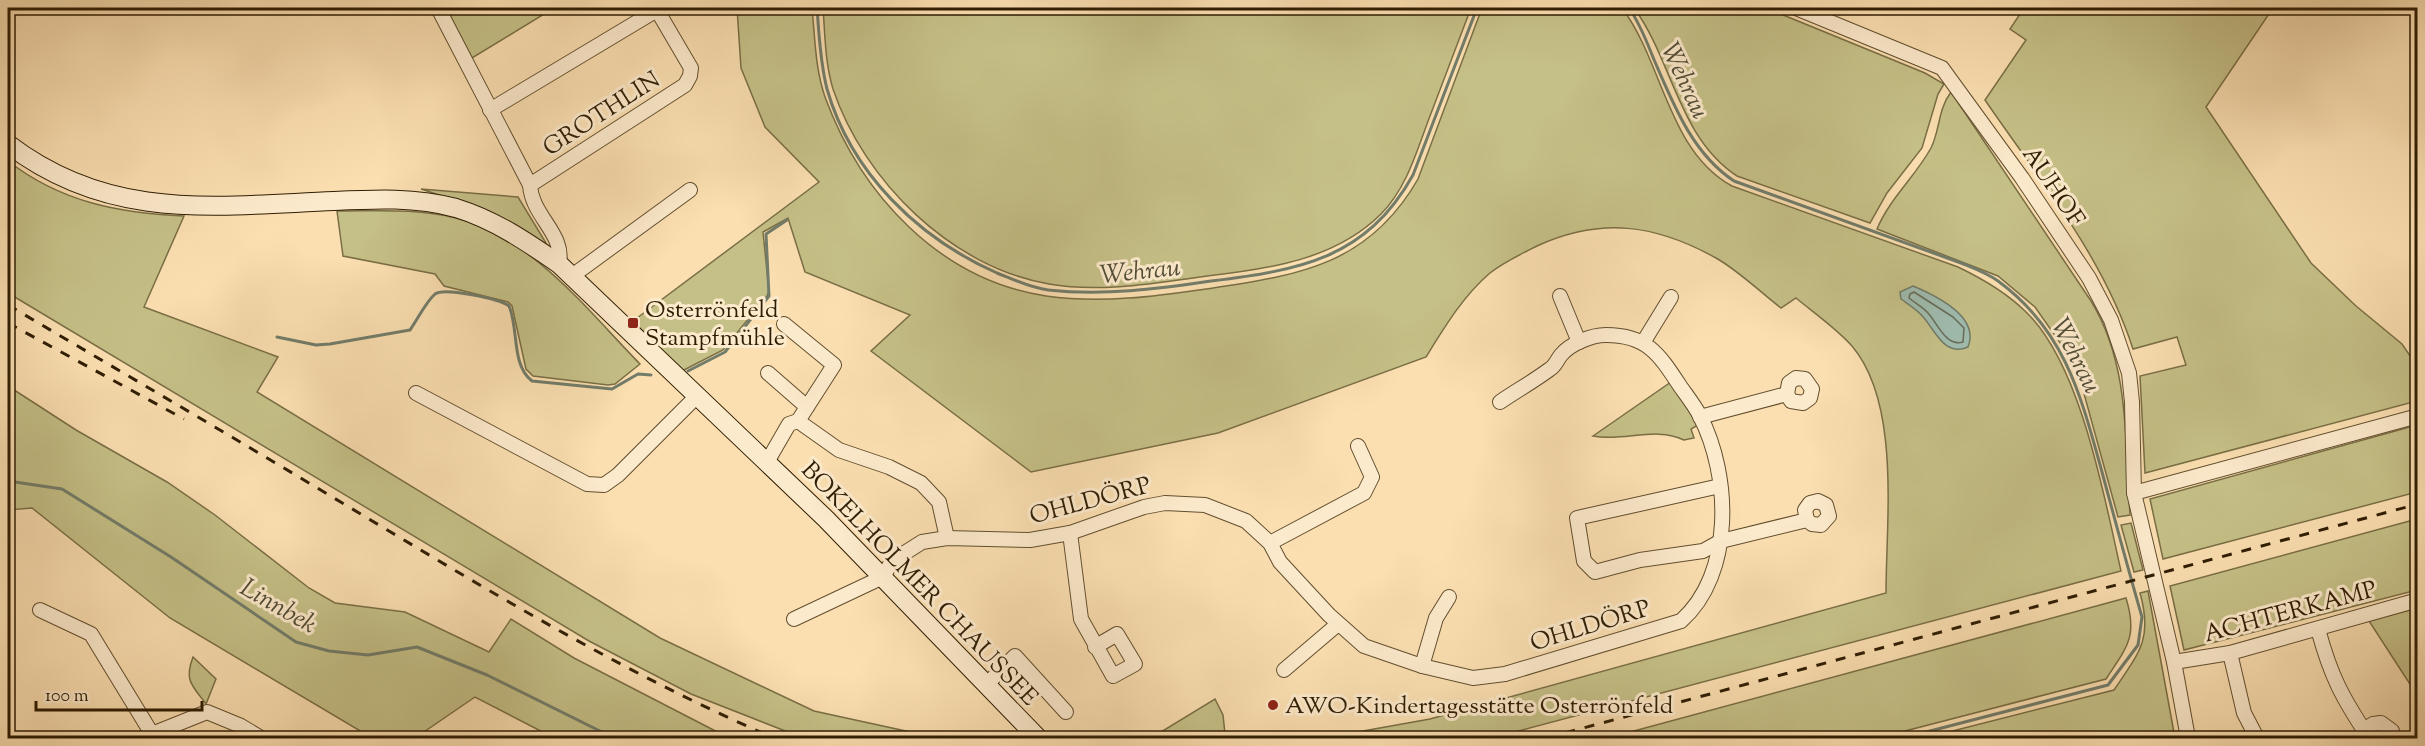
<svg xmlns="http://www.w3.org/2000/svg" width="2425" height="746" viewBox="0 0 2425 746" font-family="'Sorts Mill Goudy',serif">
<rect width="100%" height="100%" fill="#fbdfb1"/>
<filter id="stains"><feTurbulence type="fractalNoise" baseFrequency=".00333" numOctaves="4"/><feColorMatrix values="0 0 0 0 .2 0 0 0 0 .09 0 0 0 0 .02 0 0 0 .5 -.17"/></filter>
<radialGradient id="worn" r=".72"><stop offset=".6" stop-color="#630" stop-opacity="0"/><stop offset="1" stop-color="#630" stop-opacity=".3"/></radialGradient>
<g fill="#c5c087" stroke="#7a6e45" stroke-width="1.5">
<polygon points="446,8 554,8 472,58"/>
<path d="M737,8H812C815,37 815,68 825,97C861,195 940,280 1046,296C1103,304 1157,296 1213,288C1302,275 1370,263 1418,179L1482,8H1622C1663,62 1668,151 1732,186L1958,267C1983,279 2006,292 2026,312C2081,365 2104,496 2121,571L1492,738H1324L1430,719L1886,593C1886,521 1901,404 1852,346C1836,328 1814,313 1796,298L1781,308C1760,292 1739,271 1716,258C1655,224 1601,217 1537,246C1521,254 1504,262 1490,273C1463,296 1444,328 1426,357L1218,433L1031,472L871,351L910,315L805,272L788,218L763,232L769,291L767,296L723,350L682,371L633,321L819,182L765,127L741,68Z"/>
<path d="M823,8H1471C1457,44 1444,80 1430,116C1417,150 1407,188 1381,214C1335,260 1268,269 1207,276C1156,283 1100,293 1049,284C951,267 864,181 833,89C825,63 825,34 823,8Z"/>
<path d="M1634,8H1766L1925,73L1944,84L1938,94L1922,148L1887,193L1870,223L1737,176C1678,137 1673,61 1634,8Z"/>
<path d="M2024,8H2273L2206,107L2311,263L2356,306L2402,344L2417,366V401L2145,473L2140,376L2186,365L2177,337L2133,349C2103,256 2039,179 1985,100L2026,40L2010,29Z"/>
<path d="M1951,92L2091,301C2130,364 2125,443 2130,515L2118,517L2083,390L2068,354L2035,307L1998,276L1877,229C1890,198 1915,177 1931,148C1940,130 1938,109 1951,92Z"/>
<path d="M8,161C61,202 118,213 184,216L144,307L278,357L257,392L660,638L814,711L938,738H803L691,694L589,641L8,293Z"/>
<polygon points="421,189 518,197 546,243 543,245 478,208"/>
<path d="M337,211C377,211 417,208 456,218C532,237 587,310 640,364L615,384L608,385L533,376L526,369L512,306L508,302L444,286L435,274L343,256Z"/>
<path d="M1671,382L1698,425L1691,429L1694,438L1684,440C1656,426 1623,442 1593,436Z"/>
<polygon points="8,386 76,430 167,482 215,515 309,588 335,603 405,612 489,652 511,619 574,658 729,738 554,738 475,697 415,738 372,738 170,618 32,508 8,510"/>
<polygon points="2417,425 2417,492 2163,559 2150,499"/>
<polygon points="2417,519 2417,590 2184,650 2170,586"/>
<polygon points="2131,523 2143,570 2134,572 2121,525"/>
<path d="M2148,591L2175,738H1925L2114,690C2139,653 2153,639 2140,593Z"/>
<path d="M2126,598C2138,637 2127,647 2106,679L1878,738H1608Z"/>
<polygon points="2417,608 2418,608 2417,695 2369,621"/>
<path d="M193,657L216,679L206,704C192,685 184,681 193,657Z"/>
<polygon points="1215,699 1223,715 1225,734 1208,738 1151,738"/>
</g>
<path fill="#9fbcaf" stroke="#727c6a" stroke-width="1.5" d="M1913,286C1937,296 1980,317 1968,347C1945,357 1936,332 1924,318C1918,310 1909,305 1901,299L1900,292Z"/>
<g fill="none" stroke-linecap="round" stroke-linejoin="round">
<path stroke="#676c59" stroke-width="1.5" d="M1914,292L1953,317L1964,328L1963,342C1946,347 1938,324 1928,313C1923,307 1915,303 1909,298L1910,294Z"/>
<g stroke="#727c6a" stroke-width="3">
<path d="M817,8C819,34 820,62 827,89C851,173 918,238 997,273C1012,279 1031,288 1048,290C1103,296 1157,289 1211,281C1300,270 1366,259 1413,175L1477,8"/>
<path d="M1629,8C1641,25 1647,43 1655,62C1674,106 1693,154 1734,181L1961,263C1973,268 1987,273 1998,281C2065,330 2081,396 2102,472C2115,520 2128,569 2142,617L2138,645L2108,685L1903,738"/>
<path d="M277,337L316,345L330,344L410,330C418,319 425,303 435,294C444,287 500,299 509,306C519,329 511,365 532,381L612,389L638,374L651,375"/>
<polyline points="688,371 725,352 769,296 766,234 787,220"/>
<polyline points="8,481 62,489 171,557 296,642 329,651 368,655 417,647 487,675 614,738"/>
</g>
<g stroke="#624e2e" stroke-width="16">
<g id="street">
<path d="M438,8L530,185C532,217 565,233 559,264"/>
<polyline points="1796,8 1942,68 2022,178 2089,278 2111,320 2129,373 2132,402 2134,493 2174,662 2188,738"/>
<polyline points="490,110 657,10 691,68 690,76 685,85 530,185"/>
<polyline points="572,276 690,190"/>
<polyline points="1560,296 1579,342"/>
<polyline points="1644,341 1671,297"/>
<polyline points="768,373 807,407"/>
<polyline points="416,393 587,484 604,485 618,475 697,396"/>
<polyline points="1700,417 1787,394 1789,383 1796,378 1805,379 1812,389 1810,398 1803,403 1791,401 1787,394"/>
<polyline points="798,421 839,450 889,467 921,483 939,502 947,538"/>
<polyline points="767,462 789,424 798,421 834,365 784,324"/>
<polyline points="1720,486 1577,518 1584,561 1595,572 1640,560 1703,551 1721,541 1807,520 1812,524 1821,525 1829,516 1826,505 1818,501 1810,503 1805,510 1807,520"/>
<polyline points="2134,493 2418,416"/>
<polyline points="1070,533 1081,619 1113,676 1135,664 1117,634 1095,647"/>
<polyline points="1270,543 1364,493 1372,477 1358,446"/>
<polyline points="40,610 91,634 152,734 207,712 241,726 261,738"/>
<path d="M794,619L883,577L892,561L922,542L947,538L1030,540L1070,533L1144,507L1165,503L1205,505L1246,521L1270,543L1280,562L1329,615L1364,646L1422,666L1473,678L1505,674L1681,621C1734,574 1731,476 1700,416C1695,406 1687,396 1680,386C1659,354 1647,335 1606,335C1591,335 1570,344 1561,355C1557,360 1555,366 1550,369C1534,381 1516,391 1500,402"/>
<path d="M2318,629C2331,677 2342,697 2369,738"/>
<polyline points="2230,653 2244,713 2257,738"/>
<polyline points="2174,662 2230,653 2418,600"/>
<polyline points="1422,666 1436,618 1449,597"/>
<polyline points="1284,670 1338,624"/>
<polyline points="987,684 1015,656 1066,712"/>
<polyline points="2363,730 2373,724 2381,723 2392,731 2393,738"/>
</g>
</g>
<g stroke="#2f1d03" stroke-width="20">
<path id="secondary" d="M8,144C110,222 215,206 334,201C375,199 416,197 456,208C495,220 527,242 559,264L826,519L1038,738"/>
</g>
<use href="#street" stroke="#fceacc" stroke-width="14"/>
<use href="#secondary" stroke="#fceacc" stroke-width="18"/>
<g stroke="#2f1d03" stroke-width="3" stroke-dasharray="10 10" stroke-linecap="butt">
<path d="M8,305C113,367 219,429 324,492C471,580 616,670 774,738"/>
<polyline points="8,323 184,419"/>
<polyline points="1546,738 2418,504"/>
</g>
</g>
<g fill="#8f2418" stroke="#fceacc" stroke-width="2">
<rect x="627" y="317" width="12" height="12" rx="3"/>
<circle cx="1273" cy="705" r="6"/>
</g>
<g text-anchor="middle" stroke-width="6" stroke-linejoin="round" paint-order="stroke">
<g font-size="24" fill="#2f1d03" stroke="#fceacc">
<text transform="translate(601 113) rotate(-33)" y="8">GROTHLIN</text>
<text transform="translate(2054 186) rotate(56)" y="8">AUHOF</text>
<text transform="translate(1090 500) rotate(-15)" y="8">OHLDÖRP</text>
<text transform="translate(920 583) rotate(46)" y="8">BOKELHOLMER CHAUSSEE</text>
<text transform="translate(2290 611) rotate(-15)" y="8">ACHTERKAMP</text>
<text transform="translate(1590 625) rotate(-17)" y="8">OHLDÖRP</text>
</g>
<g font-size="24" fill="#2f1d03" stroke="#fceacc" text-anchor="start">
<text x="645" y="317">Osterrönfeld<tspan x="645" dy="28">Stampfmühle</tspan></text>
<text x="1285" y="713">AWO-Kindertagesstätte Osterrönfeld</text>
</g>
<g font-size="26" font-style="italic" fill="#514d37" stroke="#fceacc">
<text transform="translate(1686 80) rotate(65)" y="9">Wehrau</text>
<text transform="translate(1140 270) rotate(-6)" y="9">Wehrau</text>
<text transform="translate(2077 355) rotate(63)" y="9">Wehrau</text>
<text transform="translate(279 605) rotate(30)" y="9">Linnbek</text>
</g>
</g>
<rect width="2425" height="746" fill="none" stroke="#fbdfb1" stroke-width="30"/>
<rect x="9" y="9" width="2407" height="728" fill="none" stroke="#2f1d03" stroke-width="3"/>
<rect x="15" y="15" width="2395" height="716" fill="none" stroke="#2f1d03" stroke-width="1.5"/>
<path d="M36 701v9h166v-9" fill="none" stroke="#2f1d03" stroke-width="3"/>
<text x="45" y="701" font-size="18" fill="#2f1d03" stroke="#fceacc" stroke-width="4.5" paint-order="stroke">100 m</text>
<rect width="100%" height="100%" filter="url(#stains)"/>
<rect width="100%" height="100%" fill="url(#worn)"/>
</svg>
